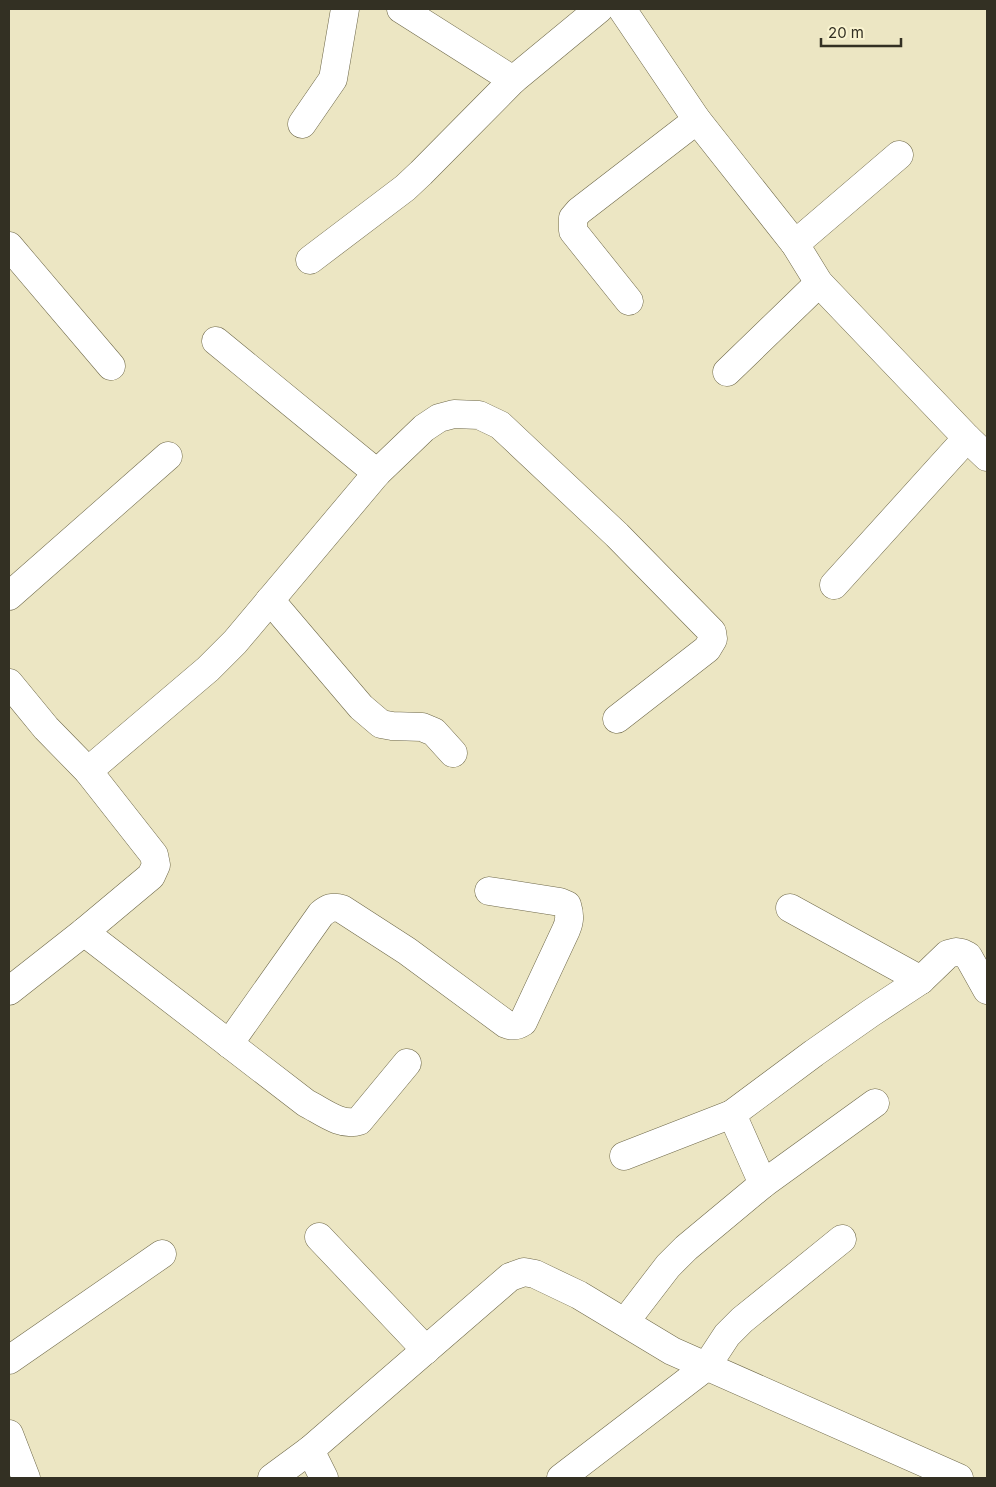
<svg xmlns="http://www.w3.org/2000/svg" width="996" height="1487" viewBox="0 0 996 1487" font-family="Inter,sans-serif">
<rect width="100%" height="100%" fill="#ece6c3"/>
<g fill="none" stroke-linecap="round" stroke-linejoin="round">
<g stroke="#6f694a" stroke-width="29">
<g id="minor">
<polyline points="401,9 513,80"/>
<polyline points="622,9 697,120 795,244 819,283 967,438 987,457"/>
<polyline points="302,124 333,79 345,9"/>
<polyline points="795,244 899,155"/>
<polyline points="9,246 111,366"/>
<polyline points="310,260 405,188 421,173 513,80 599,9"/>
<polyline points="629,301 573,231 573,218 579,211 697,120"/>
<polyline points="216,341 377,473"/>
<polyline points="727,372 819,283"/>
<polyline points="834,585 967,438"/>
<polyline points="9,596 168,456"/>
<polyline points="270,600 361,707 381,724 392,726 422,727 434,732 453,753"/>
<polyline points="9,683 46,728 88,771 154,855 156,865 151,876 84,932 9,991"/>
<polyline points="88,771 208,669 235,642 377,473 424,428 439,418 454,414 479,415 500,425 617,535 712,632 713,639 707,649 617,719"/>
<polyline points="790,908 921,980"/>
<path d="M84,932L306,1103C322,1111 341,1127 359,1121L407,1063"/>
<path d="M229,1044L321,914C328,908 333,906 342,909L407,951L506,1024C513,1027 517,1026 523,1022L566,930C570,921 570,915 567,905L560,902L489,891"/>
<polyline points="732,1114 763,1184"/>
<polyline points="624,1156 732,1114 814,1053 871,1013 921,980 948,954 956,952 962,953 968,956 987,990"/>
<polyline points="319,1237 426,1350"/>
<polyline points="625,1322 668,1266 686,1248 763,1184 875,1103"/>
<polyline points="9,1360 162,1254"/>
<polyline points="9,1434 26,1478"/>
<polyline points="310,1450 324,1478"/>
<polyline points="272,1478 310,1450 510,1277 524,1272 535,1274 579,1295 672,1351 959,1478"/>
<polyline points="561,1478 706,1367 727,1335 742,1320 842,1239"/>
</g>
</g>
<use href="#minor" stroke="#fff" stroke-width="28"/>
</g>
<rect width="996" height="1487" fill="none" stroke="#333023" stroke-width="20"/>
<path d="M821 38v8h80v-8" fill="none" stroke="#333023" stroke-width="2.5"/>
<text x="828" y="38" font-size="15" fill="#333023" stroke="#f9f3d0" stroke-width="4" paint-order="stroke">20 m</text>
</svg>
